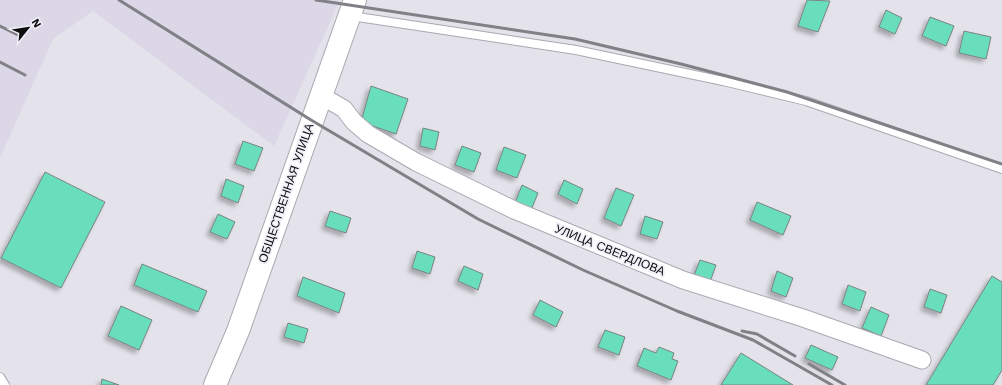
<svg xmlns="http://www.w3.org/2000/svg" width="1002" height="385" viewBox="0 0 1002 385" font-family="'Work Sans',sans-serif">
<defs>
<filter id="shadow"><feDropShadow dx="-3.5" dy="3.5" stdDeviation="2" flood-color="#0004"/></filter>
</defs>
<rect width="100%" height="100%" fill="#e4e2eb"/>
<polygon fill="#dbd7e7" points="0,0 340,0 274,146 93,11 53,39 0,158"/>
<g fill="#67debc" stroke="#7a8380" filter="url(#shadow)">
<polygon points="807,0 830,1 818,32 798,26"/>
<polygon points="886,10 902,18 895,34 879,27"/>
<polygon points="930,17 954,26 946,46 922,36"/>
<polygon points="964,31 991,37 986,59 959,53"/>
<polygon points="371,86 408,99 396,134 361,122"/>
<polygon points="423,128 439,132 435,150 420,146"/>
<polygon points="243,141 263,148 254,171 235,164"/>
<polygon points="462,146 481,153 474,172 455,165"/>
<polygon points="504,147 526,155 517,178 496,170"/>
<polygon points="45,172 105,202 61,288 1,258"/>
<polygon points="226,179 244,186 238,203 221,196"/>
<polygon points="564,180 583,189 577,204 558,194"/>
<polygon points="522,185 538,193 531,210 515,203"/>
<polygon points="616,188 634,195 621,226 604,218"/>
<polygon points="757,202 791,216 783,235 750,220"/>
<polygon points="330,211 351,218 346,233 325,226"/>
<polygon points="218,214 235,222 227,239 210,232"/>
<polygon points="645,216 663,222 657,239 640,234"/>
<polygon points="417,251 435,257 430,274 412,268"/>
<polygon points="700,260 716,265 709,285 693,278"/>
<polygon points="142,264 207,291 198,312 134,285"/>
<polygon points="464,266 483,274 478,290 458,281"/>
<polygon points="777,271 793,278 786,297 771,291"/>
<polygon points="992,276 1002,282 1002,370 993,385 926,385"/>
<polygon points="303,277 345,293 339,313 297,296"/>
<polygon points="848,285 866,292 860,311 842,304"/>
<polygon points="930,289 947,295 941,313 924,307"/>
<polygon points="540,300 563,312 556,327 533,315"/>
<polygon points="121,306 152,320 139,350 108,336"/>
<polygon points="871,307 889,315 881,336 862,328"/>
<polygon points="288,323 308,329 304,343 284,337"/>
<polygon points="605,330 625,337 619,355 598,347"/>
<polygon points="811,345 838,357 832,370 805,358"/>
<polygon points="659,347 674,353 672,359 678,361 671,380 637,366 644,348 656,353"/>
<polygon points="741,353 793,385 721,385"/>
<polygon points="102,379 119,385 101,385"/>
</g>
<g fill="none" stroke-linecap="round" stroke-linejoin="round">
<g stroke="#aaa8b1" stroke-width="10">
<g id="service">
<polyline points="351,16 576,50 723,81 806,101 1002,169"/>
<polyline points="0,377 5,385"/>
</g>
</g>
<g stroke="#aaa8b1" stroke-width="19">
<polyline id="minor" points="320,95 344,109 354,122 368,134 416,162 514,210 683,280 803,318 922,360"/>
</g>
<g stroke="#aaa8b1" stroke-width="24">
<polyline id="secondary" points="215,385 238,331 355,0"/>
</g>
<use href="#service" stroke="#fff" stroke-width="8"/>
<use href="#minor" stroke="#fff" stroke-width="17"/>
<use href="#secondary" stroke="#fff" stroke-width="22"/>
<g stroke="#818086" stroke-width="3">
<polyline points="119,0 311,120 478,219 583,270 677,311 753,340 832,385"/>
<polyline points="316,0 575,39 681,64 787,92 1002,164"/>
<polyline points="0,26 18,35"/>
<polyline points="0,62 25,75"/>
<polyline points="742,331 757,334 795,356"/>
<polyline points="809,364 845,385"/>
</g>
</g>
<g text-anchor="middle" stroke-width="3.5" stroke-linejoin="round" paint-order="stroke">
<g font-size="12" fill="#0e0d10" stroke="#f2eff9">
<text transform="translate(286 193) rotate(-71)" y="4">ОБЩЕСТВЕННАЯ УЛИЦА</text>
<text transform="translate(610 250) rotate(22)" y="4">УЛИЦА СВЕРДЛОВА</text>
</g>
</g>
<g transform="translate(28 28) rotate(60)" stroke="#f2eff9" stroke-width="3" paint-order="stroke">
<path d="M0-3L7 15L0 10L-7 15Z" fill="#0e0d10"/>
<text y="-6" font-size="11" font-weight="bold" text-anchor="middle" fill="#0e0d10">N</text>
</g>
</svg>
